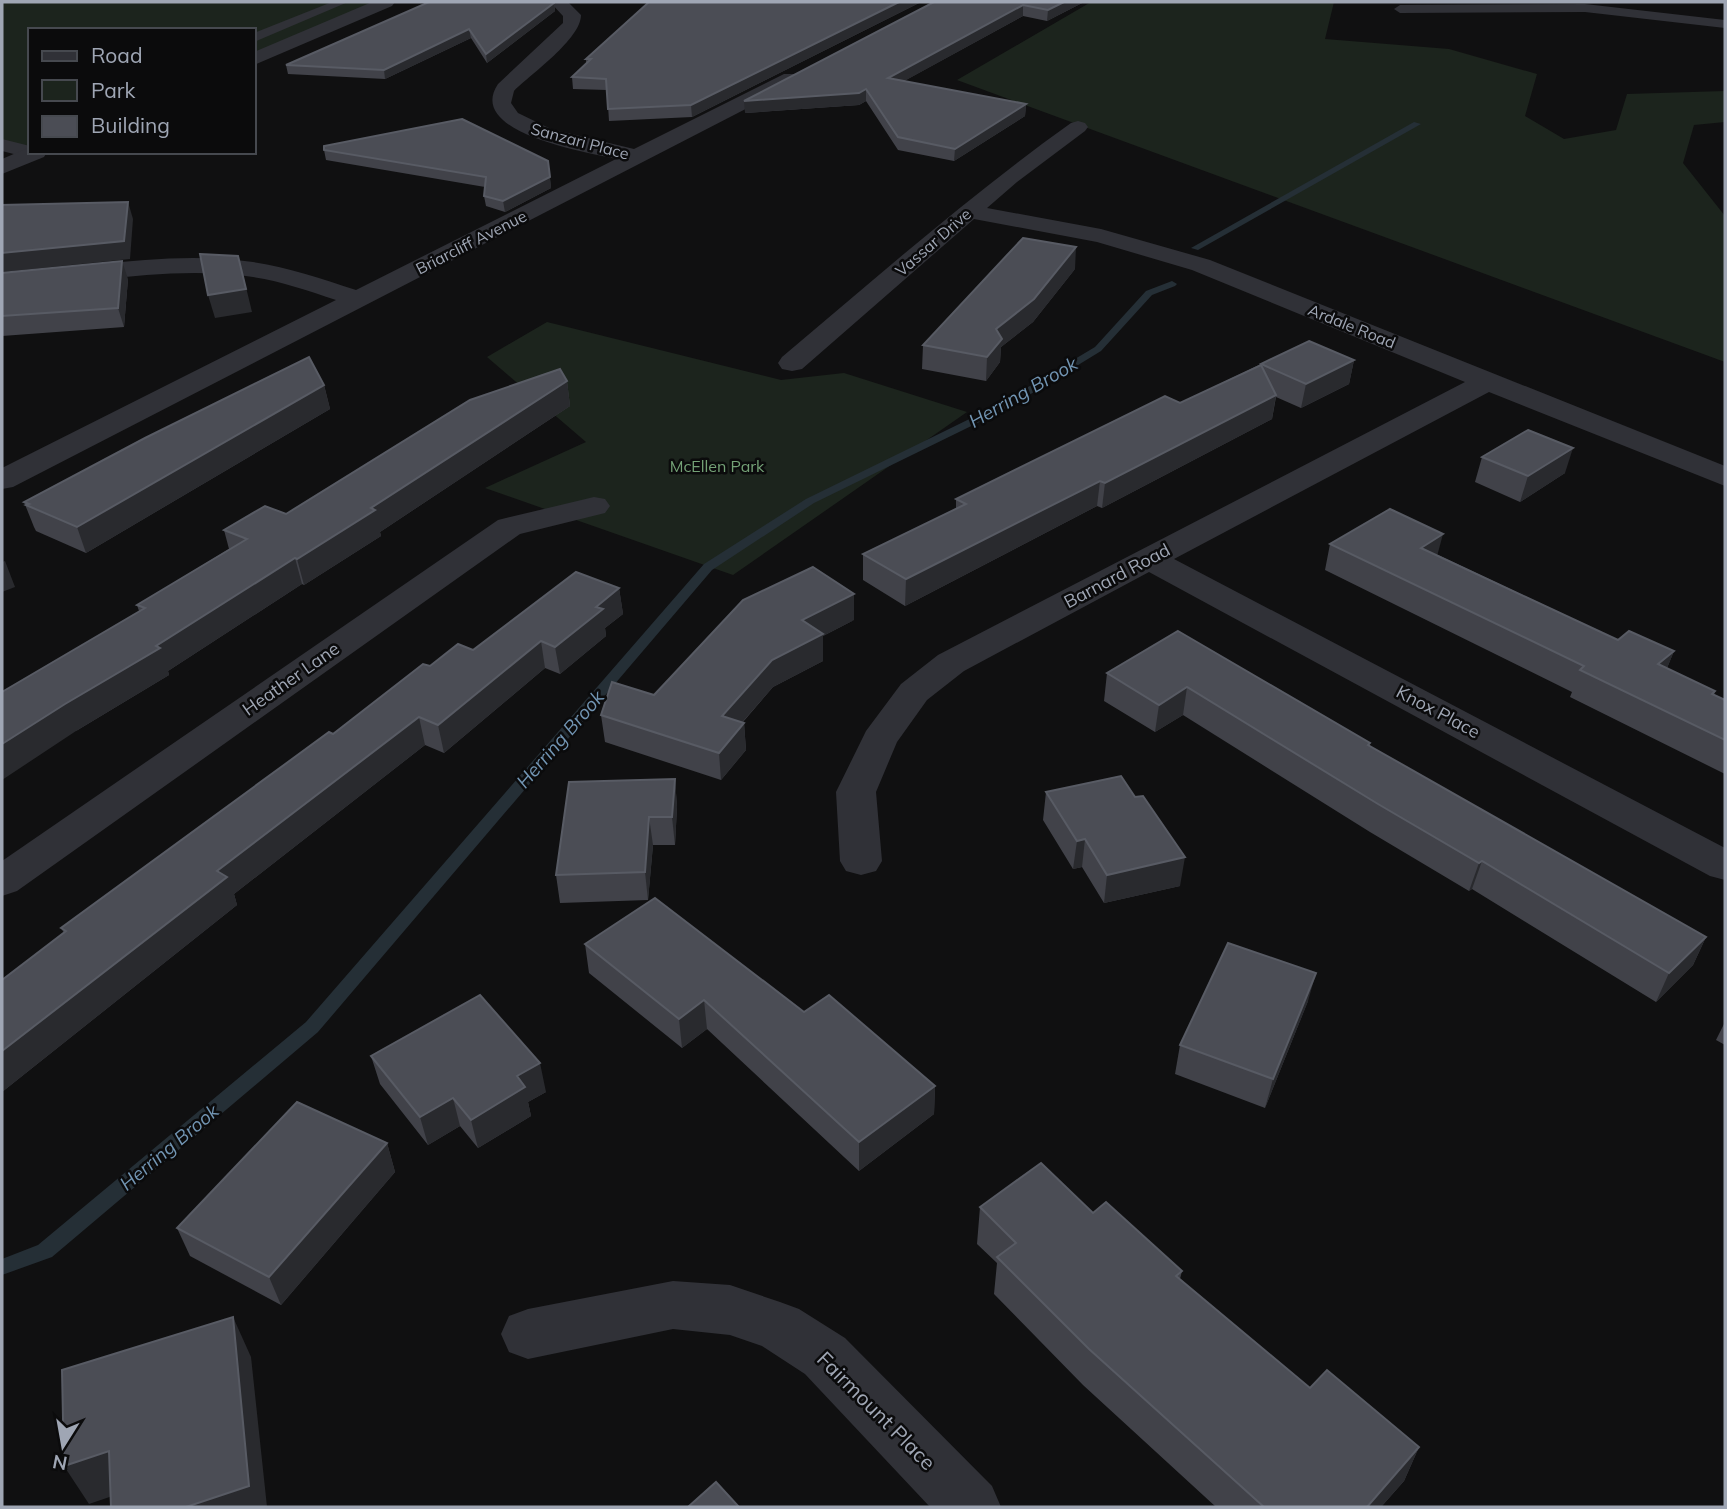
<svg xmlns="http://www.w3.org/2000/svg" width="1727" height="1509" viewBox="0 0 1727 1509" font-family="Mulish,sans-serif">
<rect width="100%" height="100%" fill="#101011"/>
<g fill="#1c241d">
<polygon points="2,2 387,2 254,59 254,30 30,30 30,152 33,153 2,145"/>
<polygon points="1091,2 1334,2 1325,39 1449,49 1537,74 1525,116 1564,139 1616,130 1627,94 1725,91 1725,122 1694,125 1683,163 1725,216 1725,362 957,80"/>
<polygon points="547,322 781,380 844,373 967,412 733,575 485,488 586,442 487,357"/>
</g>
<g fill="none" stroke-linecap="round" stroke-linejoin="round">
<g fill="#252f36" fill-rule="evenodd">
<polygon points="1414,122 1421,124 1198,250 1191,248"/>
<polygon points="1172,281 1177,284 1175,286 1152,295 1101,351 1006,409 814,503 712,570 318,1032 52,1257 2,1275 2,1259 38,1245 306,1022 704,564 806,499 998,405 1095,347 1146,291"/>
</g>
<g fill="#303137" fill-rule="evenodd">
<polygon points="332,2 348,2 254,42 254,33"/>
<polygon points="1585,4 1725,20 1725,28 1585,12 1400,13 1394,9 1400,5"/>
</g>
<g fill="#303137" fill-rule="evenodd">
<path d="M550,2H568L581,15C581,39 531,74 514,91L511,103L518,113L551,129L634,149L784,74H798L801,78L798,82L13,487L2,489V468L336,300C309,291 281,281 253,277C170,265 85,284 2,290V275C84,268 170,250 253,262C288,267 322,279 356,290L616,159C587,152 465,133 498,84L563,23V16Z"/>
<path d="M1078,121L1085,123L1088,127L1085,131L1017,182L987,208L1101,229L1210,260L1725,466V486L1489,392L1174,559L1725,848V880L1710,876L1149,572L964,671L927,700L897,742L876,792L882,861L876,871L861,875L846,871L840,861L836,792L866,731L901,684L938,655L1465,382L1192,270L1097,242L974,219L802,369L792,371L782,369L778,363L782,357C877,277 970,195 1071,123Z"/>
<polygon points="2,139 30,146 30,152 44,153 41,158 33,159 2,151"/>
<polygon points="594,497 605,499 610,506 605,513 520,534 17,891 2,896 2,861 498,520"/>
<polygon points="673,1281 730,1285 780,1302 799,1309 845,1338 992,1486 1001,1507 930,1507 805,1374 762,1346 730,1335 673,1329 528,1359 509,1352 501,1334 509,1316 528,1309"/>
</g>
<g fill="#303137" fill-rule="evenodd">
<polygon points="372,2 395,2 392,6 254,65 254,52"/>
<polygon points="30,147 30,152 47,152 44,157 2,174 2,159"/>
</g>
</g>
<g fill="#414249">
<polygon points="649,2 921,2 692,117 609,121 607,90 573,89 572,77 586,64 586,59"/>
<polygon points="934,2 1084,2 1047,21 1023,16 904,81 1026,104 1025,116 954,161 898,150 866,101 859,105 745,113"/>
<polygon points="554,3 555,11 487,63 471,38 385,79 288,74 286,65"/>
<polygon points="324,150 548,161 551,188 505,212 486,206 484,196 485,187 326,160"/>
<polygon points="1075,269 1033,322 1001,347 1000,362 986,381 922,369 923,345"/>
<polygon points="2,273 128,279 124,327 2,336"/>
<polygon points="1354,360 1349,384 1301,408 1276,397 1272,419 1102,508 1097,506 905,606 863,580 863,554 956,509 956,499 1180,403 1261,364"/>
<polygon points="567,381 570,406 380,532 381,536 304,585 302,584 168,671 169,675 76,731 139,611 137,605 229,549 224,530 286,514"/>
<polygon points="324,385 330,409 86,553 36,531 34,527 24,502"/>
<polygon points="1482,457 1565,473 1520,502 1475,482"/>
<polygon points="1330,544 1438,555 1618,640 1674,651 1667,668 1715,691 1714,695 1725,700 1725,774 1570,697 1572,692 1325,570"/>
<polygon points="619,588 623,614 605,628 606,636 560,674 545,668 444,753 425,745 234,894 237,905 2,1092 2,980 64,933 61,928 333,734 473,650"/>
<polygon points="854,620 823,636 823,661 773,687 743,722 744,723 746,750 721,780 605,742 601,715"/>
<polygon points="1178,631 1370,743 1369,746 1706,937 1693,965 1656,1002 1472,889 1469,891 1370,832 1183,715 1155,732 1104,701 1107,673"/>
<polygon points="675,779 677,807 675,845 653,845 648,900 560,903 556,875"/>
<polygon points="1046,792 1180,886 1104,903 1082,867 1073,869 1043,820"/>
<polygon points="585,944 804,1012 935,1086 934,1114 859,1171 707,1029 682,1048 589,973"/>
<polygon points="1308,1001 1265,1108 1175,1074 1180,1045"/>
<polygon points="1725,1022 1725,1045 1716,1040"/>
<polygon points="371,1056 546,1092 528,1102 531,1116 478,1148 460,1126 428,1145 380,1084"/>
<polygon points="387,1143 395,1172 281,1305 190,1256 177,1228"/>
<polygon points="980,1207 1093,1213 1182,1271 1180,1279 1310,1388 1419,1447 1404,1481 1381,1507 1216,1507 1083,1385 994,1294 997,1263 977,1244"/>
</g>
<g fill="#292a2e">
<polygon points="899,2 921,2 692,117 691,105"/>
<polygon points="1064,2 1084,2 1047,21 1048,10"/>
<polygon points="554,3 555,11 487,63 486,54"/>
<polygon points="1023,5 1023,16 888,90 888,78"/>
<polygon points="469,29 471,38 385,79 384,70"/>
<polygon points="866,89 866,101 859,105 745,113 744,101"/>
<polygon points="1026,104 1025,116 954,161 955,149"/>
<polygon points="550,177 551,188 505,212 503,201"/>
<polygon points="128,202 133,219 130,259 2,272 2,253"/>
<polygon points="1076,247 1075,269 1033,322 1001,347 1000,362 986,381 987,357 996,329"/>
<polygon points="122,261 128,279 124,327 118,308"/>
<polygon points="244,279 252,312 215,318 208,295"/>
<polygon points="1354,360 1349,384 1301,408 1306,384"/>
<polygon points="567,381 570,406 380,532 381,536 304,585 297,559 371,508"/>
<polygon points="324,385 330,409 86,553 77,527"/>
<polygon points="1276,395 1272,419 1102,508 1105,483"/>
<polygon points="1573,448 1565,473 1520,502 1528,476"/>
<polygon points="1100,481 1097,506 905,606 906,579"/>
<polygon points="1443,534 1436,560 1421,548"/>
<polygon points="295,558 302,584 168,671 169,675 76,731 2,780 2,744"/>
<polygon points="5,561 15,587 2,592 2,562"/>
<polygon points="619,588 623,614 605,628 606,636 560,674 555,647 596,607"/>
<polygon points="854,594 854,620 823,636 823,661 773,687 724,743 722,716 802,620"/>
<polygon points="541,641 545,668 444,753 438,725"/>
<polygon points="1674,651 1663,678 1658,664"/>
<polygon points="1187,687 1183,715 1155,732 1159,705"/>
<polygon points="419,717 425,745 234,894 237,905 2,1092 2,1051 217,871"/>
<polygon points="744,723 746,750 721,780 719,753"/>
<polygon points="675,779 677,807 675,845 672,817"/>
<polygon points="649,817 653,845 648,900 645,872"/>
<polygon points="1085,839 1082,867 1073,869 1077,841"/>
<polygon points="1185,857 1180,886 1104,903 1107,875"/>
<polygon points="1482,861 1472,889 1469,891 1479,863"/>
<polygon points="1706,937 1693,965 1656,1002 1669,973"/>
<polygon points="1316,973 1308,1001 1265,1108 1273,1079"/>
<polygon points="704,1000 707,1029 682,1048 679,1019"/>
<polygon points="540,1063 546,1092 528,1102 531,1116 478,1148 471,1120 517,1076"/>
<polygon points="935,1086 934,1114 859,1171 859,1142"/>
<polygon points="453,1098 460,1126 428,1145 420,1117"/>
<polygon points="387,1143 395,1172 281,1305 269,1277"/>
<polygon points="233,1317 251,1357 267,1507 186,1507"/>
<polygon points="1419,1447 1404,1481 1381,1507 1367,1507"/>
<polygon points="109,1451 133,1489 89,1504 64,1466"/>
</g>
<g fill="#4b4d55" stroke="#585b64" stroke-width="2">
<polygon points="429,2 554,2 554,3 486,54 469,29 384,70 286,65"/>
<polygon points="649,2 899,2 691,105 608,109 606,79 572,77 591,59 586,59"/>
<polygon points="934,2 1064,2 1048,10 1023,5 888,78 1026,104 955,149 898,137 866,89 859,93 744,101"/>
<polygon points="462,119 548,161 550,177 503,201 484,196 486,177 324,150 324,146"/>
<polygon points="128,202 124,241 2,253 2,205"/>
<polygon points="1023,238 1076,247 1034,299 996,329 1002,339 987,357 923,345"/>
<polygon points="200,254 238,256 246,289 208,295"/>
<polygon points="122,261 118,308 2,316 2,273"/>
<polygon points="1309,341 1354,360 1306,384 1261,364"/>
<polygon points="309,357 324,385 77,527 26,505 29,504 24,502 145,438"/>
<polygon points="1261,365 1276,395 1105,483 1100,481 906,579 863,554 966,504 956,499 1165,396 1180,403"/>
<polygon points="560,369 567,381 371,508 375,510 297,559 295,558 156,646 160,648 65,704 2,744 2,692 145,608 137,605 247,539 224,530 265,506 286,514 470,400"/>
<polygon points="1528,430 1573,448 1528,476 1482,457"/>
<polygon points="1390,509 1443,534 1421,548 1618,640 1629,631 1674,651 1658,664 1715,691 1712,694 1725,700 1725,740 1580,670 1584,666 1330,544"/>
<polygon points="813,567 854,594 802,620 823,634 772,660 722,716 744,723 719,753 601,715 612,682 654,695 743,600"/>
<polygon points="576,572 619,588 596,607 603,609 555,647 541,641 438,725 419,717 217,871 227,877 2,1051 2,980 66,931 61,928 329,732 333,734 423,664 430,666 458,644 473,650"/>
<polygon points="1178,631 1370,743 1368,745 1706,937 1669,973 1482,861 1479,863 1378,804 1187,687 1159,705 1107,673"/>
<polygon points="1121,776 1135,797 1143,796 1185,857 1107,875 1085,839 1077,841 1046,792"/>
<polygon points="675,779 672,817 649,817 645,872 556,875 569,782"/>
<polygon points="655,898 804,1012 829,995 935,1086 859,1142 704,1000 679,1019 585,944"/>
<polygon points="1228,943 1316,973 1273,1079 1180,1045"/>
<polygon points="480,995 540,1063 517,1076 525,1087 471,1120 453,1098 420,1117 371,1056"/>
<polygon points="297,1102 387,1143 269,1277 177,1228"/>
<polygon points="1041,1163 1093,1213 1106,1202 1182,1271 1176,1276 1310,1388 1327,1370 1419,1447 1367,1507 1264,1507 1089,1349 997,1257 1016,1243 980,1207"/>
<polygon points="233,1317 249,1486 186,1507 111,1507 109,1451 64,1466 62,1370"/>
<polygon points="716,1482 739,1507 688,1507"/>
</g>
<g text-anchor="middle" stroke-width="5" stroke-linejoin="round" paint-order="stroke">
<g font-size="16" fill="#9fa6b4" stroke="#0b0b0c">
<text transform="translate(580 141) rotate(15)" y="6">Sanzari Place</text>
<text transform="translate(471 242) rotate(-27)" y="6">Briarcliff Avenue</text>
<text transform="translate(933 242) rotate(-41)" y="6">Vassar Drive</text>
<text transform="translate(1352 326) rotate(22)" y="6">Ardale Road</text>
</g>
<g font-size="16" fill="#74a176" stroke="#0b0b0c">
<text x="717" y="472">McEllen Park</text>
</g>
<g font-size="18" fill="#9fa6b4" stroke="#0b0b0c">
<text transform="translate(1117 576) rotate(-28)" y="6">Barnard Road</text>
<text transform="translate(291 679) rotate(-35)" y="6">Heather Lane</text>
<text transform="translate(1438 712) rotate(28)" y="6">Knox Place</text>
</g>
<g font-size="19" font-style="italic" fill="#7295b3" stroke="#0b0b0c">
<text transform="translate(1023 392) rotate(-30)" y="7">Herring Brook</text>
<text transform="translate(560 739) rotate(-49)" y="7">Herring Brook</text>
<text transform="translate(169 1147) rotate(-40)" y="7">Herring Brook</text>
</g>
<g font-size="21" fill="#9fa6b4" stroke="#0b0b0c">
<text transform="translate(876 1411) rotate(45)" y="7">Fairmount Place</text>
</g>
</g>
<rect width="1727" height="1509" fill="none" stroke="#9fa6b4" stroke-width="7"/>
<rect x="28" y="28" width="228" height="126" fill="#0b0b0c" stroke="#46494f" stroke-width="2"/>
<rect x="42" y="51" width="35" height="10" fill="#303137" stroke="#46494f" stroke-width="2"/>
<text x="91" y="63" font-size="21" fill="#9fa6b4">Road</text>
<rect x="42" y="80" width="35" height="21" fill="#1c241d" stroke="#46494f" stroke-width="2"/>
<text x="91" y="98" font-size="21" fill="#9fa6b4">Park</text>
<rect x="42" y="116" width="35" height="21" fill="#4b4d55" stroke="#46494f" stroke-width="2"/>
<text x="91" y="133" font-size="21" fill="#9fa6b4">Building</text>
<g transform="translate(63 1446) rotate(191)" stroke="#0b0b0c" stroke-width="5" paint-order="stroke">
<path d="M0-5L12 26L0 18L-12 26Z" fill="#9fa6b4"/>
<text y="-10" font-size="19" font-weight="bold" text-anchor="middle" fill="#9fa6b4">N</text>
</g>
</svg>
